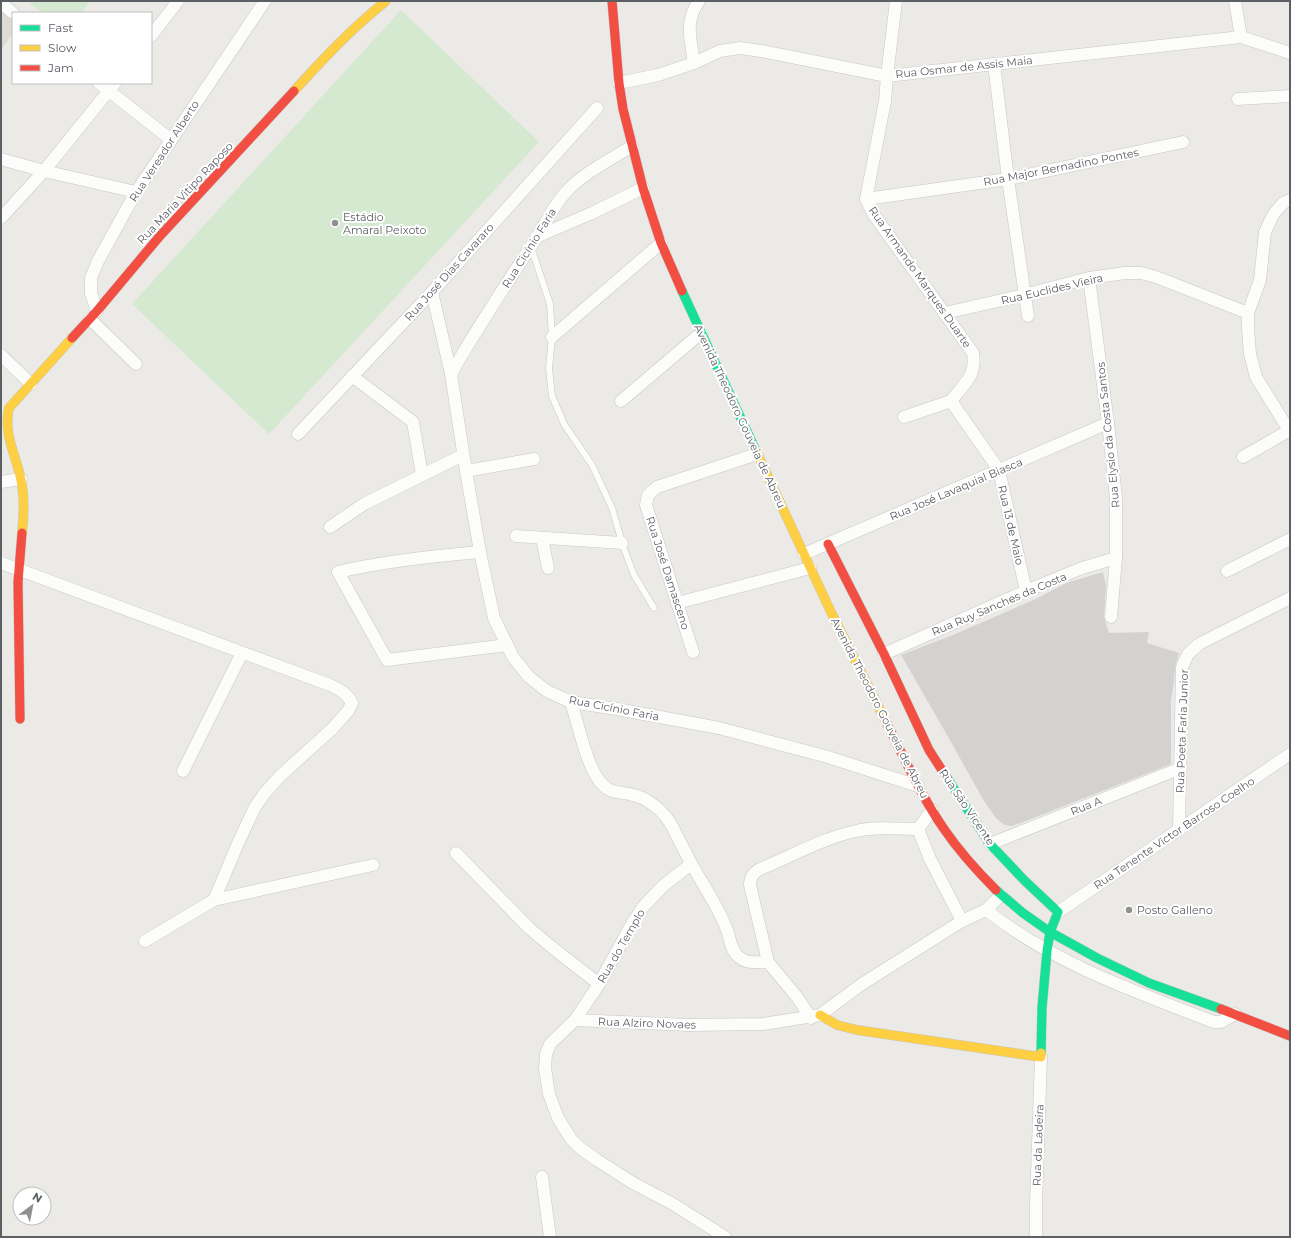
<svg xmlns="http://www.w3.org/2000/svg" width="1291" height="1238" viewBox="0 0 1291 1238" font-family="Montserrat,sans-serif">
<rect width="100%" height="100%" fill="#eceae6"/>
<polygon fill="#dedbd5" points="1,10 13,20 13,33 1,50"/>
<g fill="#d4e9cf">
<polygon points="28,1 90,1 81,13 42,13"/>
<polygon points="401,10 539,142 269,434 132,304"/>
</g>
<polygon fill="#d4d2d0" points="1103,572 1106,586 1104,617 1109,633 1149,632 1147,643 1179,653 1175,667 1174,681 1171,701 1171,764 1026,821 1012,826 1004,825 996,818 984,801 951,742 901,655 953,635 1038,598 1066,583"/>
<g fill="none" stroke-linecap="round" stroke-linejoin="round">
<g stroke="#c7c7c6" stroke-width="7">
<polyline id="lane" points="531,247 550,304 552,337 549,368 552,396 564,424 592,465 612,508 623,546 634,575 654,608"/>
</g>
<g stroke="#c7c7c6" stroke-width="13">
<g id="street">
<path d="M896,1L887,76L885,101L866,199L874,215L973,353C977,375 964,384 951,401"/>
<polyline points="1235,1 1241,37"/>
<polyline points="1,3 13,13"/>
<polyline points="151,36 178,1"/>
<path d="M694,63C691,40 684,22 699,1"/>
<polyline points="994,64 1008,179 1028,316"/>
<polyline points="99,83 170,139"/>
<polyline points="619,83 658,75 694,63 720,51 740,48 761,51 887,76 1241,37 1290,53"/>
<polyline points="1238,99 1290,96"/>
<polyline points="1,159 44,171 136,192"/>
<polyline points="866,199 1008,179 1183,142"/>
<polyline points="1290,200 1283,203 1273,215 1265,232 1260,280 1248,313 1248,328 1250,354 1256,377 1290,432"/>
<polyline points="1,218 44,171 115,83"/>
<polyline points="536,237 592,213 643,188"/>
<polyline points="1089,278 1108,423 1116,498 1116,558 1111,617"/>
<polyline points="432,292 451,374 466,471 480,552 494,618 513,657 529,677 547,691 571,702 617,709 719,728 828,757 918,786"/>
<polyline points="97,311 91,293 91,278 98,261 136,192 265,1"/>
<polyline points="945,313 1024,295 1089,278 1125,273 1141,273 1156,277 1248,313"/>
<polyline points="90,319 136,364"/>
<polyline points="552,337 661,243"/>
<polyline points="1,355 31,384"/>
<path d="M451,374C477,327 508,282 537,237C547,221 554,204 567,191C585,172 610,160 632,146"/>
<polyline points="352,376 413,422 422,475"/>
<polyline points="621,401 701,333"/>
<polyline points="951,401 999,470 1026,591"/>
<polyline points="904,417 951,401"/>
<polyline points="298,434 432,292 597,108"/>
<polyline points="1243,457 1290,430"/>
<polyline points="466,471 534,459"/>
<polyline points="1,482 21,479"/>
<polyline points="330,527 364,504 463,455"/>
<polyline points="516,536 622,543"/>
<polyline points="542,538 548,568"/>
<path d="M480,552C432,556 385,561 338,572L387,660L507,645"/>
<polyline points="804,554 1108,423"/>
<path d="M1,563L330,685C340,690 347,693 352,703L348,711L332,729L280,776L264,794L255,807L239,841L214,900"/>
<polyline points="1227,571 1290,539"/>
<polyline points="677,603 810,568"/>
<polyline points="693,652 646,505 648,495 657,487 757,454"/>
<polyline points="884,654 1026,591 1082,568 1116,558"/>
<path d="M571,702C578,723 588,773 604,786C611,793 620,792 629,794C648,797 665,812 673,828C679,840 685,852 691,863C703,885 718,906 727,930C730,939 731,951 739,957C747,964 758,962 768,962"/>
<polyline points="183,771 242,653"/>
<polyline points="932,810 918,829 930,859 962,921"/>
<polyline points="1179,829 1182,667 1188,654 1199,644 1290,598"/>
<polyline points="990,844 1181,768"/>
<polyline points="456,853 529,928 554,949 599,984"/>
<path d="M986,910C1055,964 1134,991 1214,1022H1221L1235,1014"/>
<polyline points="1058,912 1290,754"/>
<polyline points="145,941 214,900 373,865"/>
<path d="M811,1018L797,997L768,962L750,885C750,877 753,873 760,869C792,856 823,838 856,831C876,826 897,829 918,829"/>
<polyline points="575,1020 599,984 633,922 643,907 663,886 691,864"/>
<polyline points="542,1177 550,1237"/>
<polyline points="725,1237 673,1204 633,1183 597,1160 580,1148 571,1139 558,1118 549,1094 545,1068 546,1054 550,1044 575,1020 689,1025 763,1024 820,1015 862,984 927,943 962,921 986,910 1001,895"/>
<polyline points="1036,1237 1036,1204 1041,1057"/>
</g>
</g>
<g stroke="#c7c7c7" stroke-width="10">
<g id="fast">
<polyline points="682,291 756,451"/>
<polyline points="947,778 990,844 1025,881 1058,912 1050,932 1047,951 1042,1008 1041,1053"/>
<polyline points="996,890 1023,913 1050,932 1097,958 1149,983 1221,1009"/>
</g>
</g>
<g stroke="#c7c7c7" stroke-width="10">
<g id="slow">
<path d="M294,91C323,59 352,28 386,1"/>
<polyline points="756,451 830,610 887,724"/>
<path d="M22,533C24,515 25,498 21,480C16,455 3,434 9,408L72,338"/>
<polyline points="820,1015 837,1025 857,1030 1041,1057 1041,1053"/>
</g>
</g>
<g stroke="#c7c7c7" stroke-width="10">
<g id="jam">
<polyline points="612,1 619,83 623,109 643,188 661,243 682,291"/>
<polyline points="72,338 97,311 159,237 294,91"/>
<polyline points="828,544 884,654 929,750 947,778"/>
<polyline points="20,719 18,582 22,533"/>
<path d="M887,724C905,759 921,796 944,829C959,851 977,871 996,890"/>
<polyline points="1221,1009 1290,1036"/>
</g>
</g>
<use href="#lane" stroke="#fcfcfb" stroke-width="6"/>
<use href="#street" stroke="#fcfcfb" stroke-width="12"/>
<use href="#fast" stroke="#16e098" stroke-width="9"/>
<use href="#slow" stroke="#ffcf43" stroke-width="9"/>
<use href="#jam" stroke="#f24e42" stroke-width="9"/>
</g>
<g fill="#8e9092" stroke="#fff" stroke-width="1.5">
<circle cx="335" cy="223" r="4"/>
<circle cx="1129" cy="910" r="4"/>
</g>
<g text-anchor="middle" stroke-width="4" stroke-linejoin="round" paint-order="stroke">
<g font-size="11" fill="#5b6065" stroke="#fff">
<text transform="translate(964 67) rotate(-6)" y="4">Rua Osmar de Assis Maia</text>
<text transform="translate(164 151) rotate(-57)" y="4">Rua Vereador Alberto</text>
<text transform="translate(1061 167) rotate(-11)" y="4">Rua Major Bernadino Pontes</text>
<text transform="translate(185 193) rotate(-47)" y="4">Rua Maria Vitipo Raposo</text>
<text transform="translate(529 248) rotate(-58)" y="4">Rua Cicínio Faria</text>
<text transform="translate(449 272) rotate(-48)" y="4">Rua José Dias Cavararo</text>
<text transform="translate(920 277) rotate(55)" y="4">Rua Armando Marques Duarte</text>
<text transform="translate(1052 289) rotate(-13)" y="4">Rua Euclides Vieira</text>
<text transform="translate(740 416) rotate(65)" y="4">Avenida Theodoro Gouveia de Abreu</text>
<text transform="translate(1108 435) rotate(-96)" y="4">Rua Elysio da Costa Santos</text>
<text transform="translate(956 489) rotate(-23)" y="4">Rua José Lavaquial Biasca</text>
<text transform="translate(1011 525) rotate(77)" y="4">Rua 13 de Maio</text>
<text transform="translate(668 573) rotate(72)" y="4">Rua José Damasceno</text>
<text transform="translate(999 604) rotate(-23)" y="4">Rua Ruy Sanches da Costa</text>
<text transform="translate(614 708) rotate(11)" y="4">Rua Cicínio Faria</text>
<text transform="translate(880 708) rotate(63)" y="4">Avenida Theodoro Gouveia de Abreu</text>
<text transform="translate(1182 731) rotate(-88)" y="4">Rua Poeta Faria Junior</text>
<text transform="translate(1086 806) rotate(-22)" y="4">Rua A</text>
<text transform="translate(967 807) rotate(56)" y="4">Rua São Vicente</text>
<text transform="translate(1174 833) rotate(-34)" y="4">Rua Tenente Victor Barroso Coelho</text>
<text transform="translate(621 946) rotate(-60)" y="4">Rua do Templo</text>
<text transform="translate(647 1023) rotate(2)" y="4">Rua Alziro Novaes</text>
<text transform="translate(1038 1145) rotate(-88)" y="4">Rua da Ladeira</text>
</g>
<g font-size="11" fill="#5b6065" stroke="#fff" text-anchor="start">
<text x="343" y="221">Estádio<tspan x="343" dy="13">Amaral Peixoto</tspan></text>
<text x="1137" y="914">Posto Galleno</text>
</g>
</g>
<rect width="1291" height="1238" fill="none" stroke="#5b6065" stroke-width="4"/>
<rect x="12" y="12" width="140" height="72" fill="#ffffff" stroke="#bdbfc1"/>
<rect x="20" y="25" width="20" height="6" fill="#16e098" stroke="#bdbfc1"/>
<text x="48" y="32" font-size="12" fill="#5b6065">Fast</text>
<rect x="20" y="45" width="20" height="6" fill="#ffcf43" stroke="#bdbfc1"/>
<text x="48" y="52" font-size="12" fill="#5b6065">Slow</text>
<rect x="20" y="65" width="20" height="6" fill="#f24e42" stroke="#bdbfc1"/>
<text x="48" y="72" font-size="12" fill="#5b6065">Jam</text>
<g transform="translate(32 1206) rotate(32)"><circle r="19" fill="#ffffff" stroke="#bdbfc1"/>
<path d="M0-3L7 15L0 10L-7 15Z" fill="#8e9092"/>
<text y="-6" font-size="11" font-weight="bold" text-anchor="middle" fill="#5b6065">N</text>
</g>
</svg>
